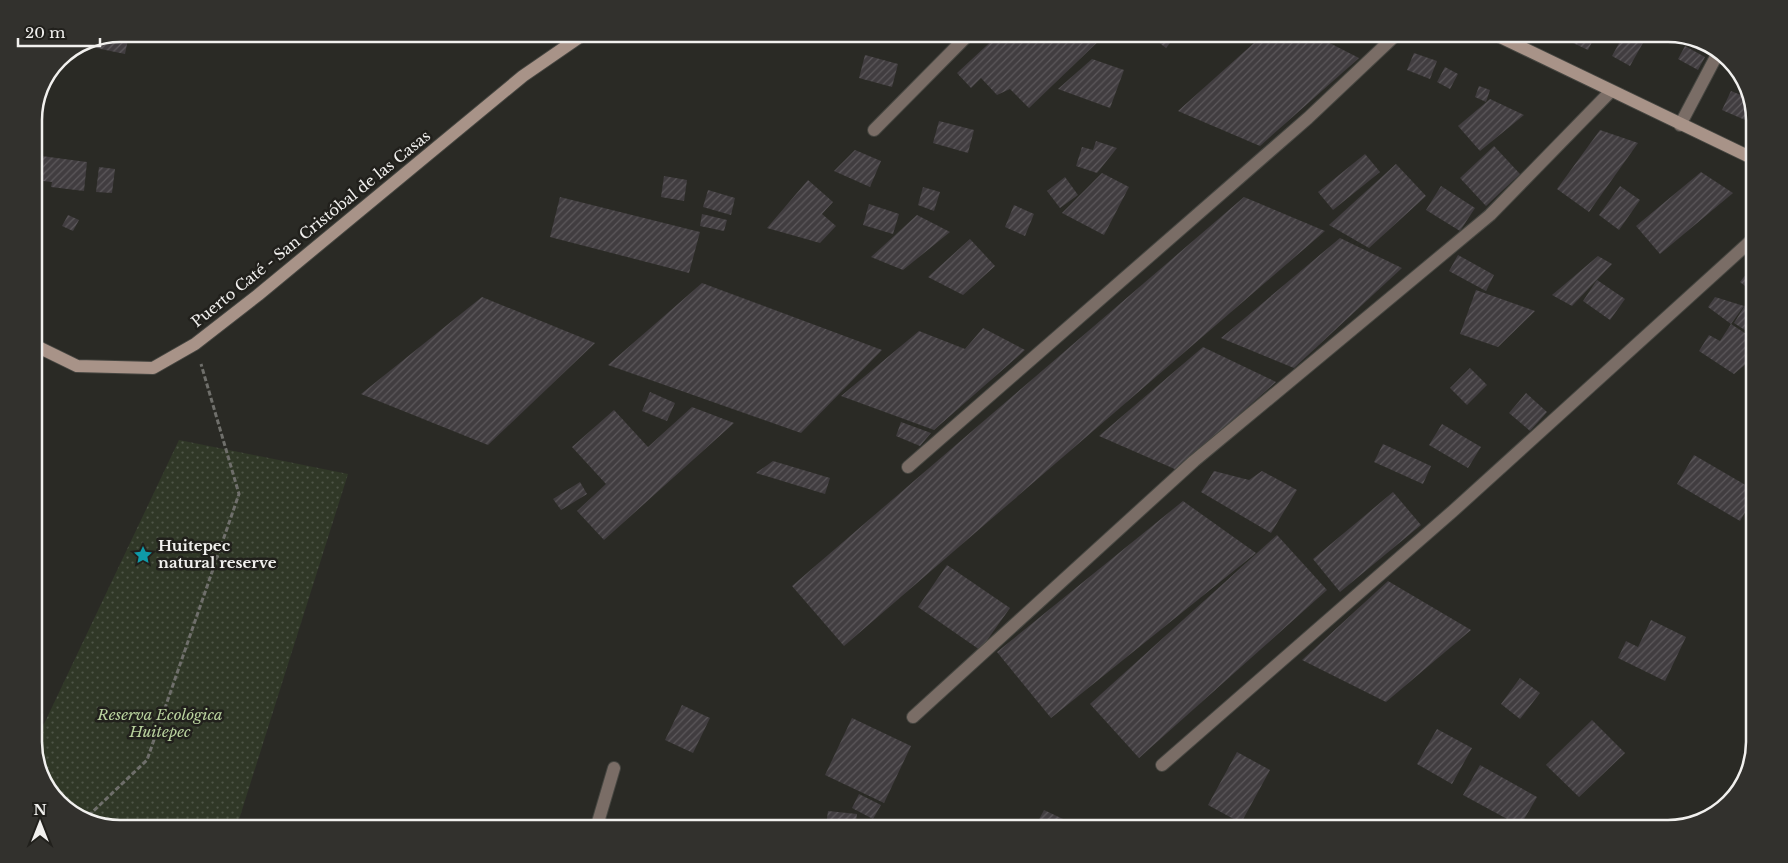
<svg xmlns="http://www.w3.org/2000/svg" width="1788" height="863" viewBox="0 0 1788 863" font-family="'Libre Baskerville',serif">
<defs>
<pattern id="park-dots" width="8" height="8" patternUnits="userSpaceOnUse" patternTransform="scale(1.25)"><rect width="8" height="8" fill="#303827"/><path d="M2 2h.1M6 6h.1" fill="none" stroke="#4e5547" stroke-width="1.8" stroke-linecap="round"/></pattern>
<pattern id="building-hatch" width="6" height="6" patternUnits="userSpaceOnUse" patternTransform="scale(1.25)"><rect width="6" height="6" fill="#413d40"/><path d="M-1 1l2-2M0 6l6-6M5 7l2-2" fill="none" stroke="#5d595c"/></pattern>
</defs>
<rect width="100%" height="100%" fill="#2a2a25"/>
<polygon fill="url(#park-dots)" points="179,440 348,474 236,829 120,829 82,820 48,791 34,745"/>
<g fill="url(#building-hatch)">
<polygon points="120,34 129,34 125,54 96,48 99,38"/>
<polygon points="999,34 1106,34 1029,108 1010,89 997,95 981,78 971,88 957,73"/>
<polygon points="1148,34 1177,34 1166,48"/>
<polygon points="1264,34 1312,34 1359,58 1260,146 1178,111"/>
<polygon points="1554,34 1596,34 1588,50"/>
<polygon points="1624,34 1648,34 1630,66 1612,56"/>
<polygon points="1683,37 1706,43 1709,45 1705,53 1680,42"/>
<polygon points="1685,46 1705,57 1698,70 1678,59"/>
<polygon points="1414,53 1437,61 1430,79 1407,70"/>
<polygon points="865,55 898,64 892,87 859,78"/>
<polygon points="1092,59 1124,70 1110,108 1058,89"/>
<polygon points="1445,67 1458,74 1450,89 1437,82"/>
<polygon points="1479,86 1490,90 1486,102 1475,97"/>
<polygon points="1731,91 1748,98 1754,115 1752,123 1722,110"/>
<polygon points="1490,99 1524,115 1480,151 1458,126"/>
<polygon points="939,121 974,130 968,153 933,143"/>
<polygon points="1600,130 1638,143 1589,212 1557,189"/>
<polygon points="1096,141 1117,148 1097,173 1076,166 1082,147 1093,150"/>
<polygon points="1494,146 1520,174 1486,206 1460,178"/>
<polygon points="855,150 881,161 870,187 834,171"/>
<polygon points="1365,154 1380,172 1333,210 1318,192"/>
<polygon points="34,155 87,162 84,191 51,187 52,182 34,180"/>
<polygon points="1396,164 1426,196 1369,248 1329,225"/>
<polygon points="99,167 115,169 112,193 96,192"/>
<polygon points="1701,172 1733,193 1660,254 1636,226"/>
<polygon points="1102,173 1129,187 1104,235 1062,213"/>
<polygon points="664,176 687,180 684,201 661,197"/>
<polygon points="1065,177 1078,195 1060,208 1047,191"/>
<polygon points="808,180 833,202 822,214 836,226 820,243 767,228"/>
<polygon points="1441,186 1475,208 1460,231 1426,210"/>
<polygon points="1620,186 1640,200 1619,230 1599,215"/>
<polygon points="923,187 940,192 934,211 918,205"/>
<polygon points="708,190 735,198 731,215 703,207"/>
<polygon points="560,197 700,232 689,273 550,237"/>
<polygon points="1244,197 1325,231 844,646 792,586"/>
<polygon points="869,204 899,214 893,234 863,225"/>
<polygon points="1014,205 1034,214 1025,236 1005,227"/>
<polygon points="702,214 727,220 724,231 700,226"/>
<polygon points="68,215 79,220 73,231 62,226"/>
<polygon points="917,215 950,232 903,270 871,257"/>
<polygon points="1340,238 1402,268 1294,368 1221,338"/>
<polygon points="970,239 995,266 963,295 928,277"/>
<polygon points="1458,255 1494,275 1486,291 1449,271"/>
<polygon points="1598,256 1612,264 1572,306 1552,295"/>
<polygon points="1754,264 1754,293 1740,282"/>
<polygon points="1597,280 1625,299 1610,320 1583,301"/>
<polygon points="702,283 882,350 801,433 608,365"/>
<polygon points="1476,290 1535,311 1498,347 1460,334"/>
<polygon points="482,297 595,343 488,445 361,394"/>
<polygon points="1715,297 1744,306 1731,324 1754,339 1754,357 1734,374 1699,351 1709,335 1720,341 1731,324 1708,307"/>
<polygon points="1747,302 1754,306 1754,336 1734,323"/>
<polygon points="983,328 1025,350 934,430 841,396 919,331 965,349"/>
<polygon points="1203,347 1276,382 1177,470 1099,436"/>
<polygon points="1470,368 1487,385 1467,405 1450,388"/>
<polygon points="650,392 675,403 667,421 642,411"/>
<polygon points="1526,393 1547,412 1530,431 1509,413"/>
<polygon points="692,407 734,423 604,540 577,511 606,484 572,447 614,410 648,447"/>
<polygon points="901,422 931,433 920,446 896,436"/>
<polygon points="1442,424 1481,447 1468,468 1429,445"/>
<polygon points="1383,444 1431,466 1423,484 1374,462"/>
<polygon points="1694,455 1754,490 1754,497 1740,521 1677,484"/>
<polygon points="773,461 830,478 825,494 756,473"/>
<polygon points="1214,471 1249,480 1262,471 1297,490 1271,533 1201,492"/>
<polygon points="41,480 42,490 34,491 34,481"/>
<polygon points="580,482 587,494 561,510 553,499"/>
<polygon points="1393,492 1421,525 1340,592 1313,559"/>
<polygon points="1183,501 1256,553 1051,718 997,652"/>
<polygon points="34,517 39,517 37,537 34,537"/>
<polygon points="1277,535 1327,590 1139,758 1090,704"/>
<polygon points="34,561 43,562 41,589 34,589"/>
<polygon points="947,565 1010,608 980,650 918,607"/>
<polygon points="1388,581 1471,630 1386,702 1302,660"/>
<polygon points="34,591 41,591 40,618 34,618"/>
<polygon points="1651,620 1686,637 1665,681 1618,658 1626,641 1638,647"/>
<polygon points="1520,678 1540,693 1520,719 1501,704"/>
<polygon points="682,705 710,718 693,753 665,740"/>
<polygon points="852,718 911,746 884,803 825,775"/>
<polygon points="1592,720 1625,753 1579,797 1546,765"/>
<polygon points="1437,729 1472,748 1452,784 1417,764"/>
<polygon points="1237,752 1270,770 1241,823 1208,805"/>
<polygon points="1480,765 1537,797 1520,826 1463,795"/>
<polygon points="859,794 881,805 873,819 852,808"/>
<polygon points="1044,810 1063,819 1058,829 1034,829"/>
<polygon points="828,811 857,814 855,829 826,826"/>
</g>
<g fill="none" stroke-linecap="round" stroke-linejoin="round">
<g stroke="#464641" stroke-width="14">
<g id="minor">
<polyline points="1680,125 1718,53"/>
<polyline points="874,130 969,34"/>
<polyline points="908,467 1308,118 1397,34"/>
<polyline points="913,717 1194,461 1490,215 1611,91"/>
<polyline points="1162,765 1453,511 1754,238"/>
<polyline points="596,829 614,768"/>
</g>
</g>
<g stroke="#464641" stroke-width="14">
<g id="secondary">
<polyline points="1494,34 1754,159"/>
<polyline points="34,345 77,366 153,368 195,344 258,295 523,76 584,34"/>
</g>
</g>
<polyline stroke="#6f6f6b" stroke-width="3" stroke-dasharray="5 2.5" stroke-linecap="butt" points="83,821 147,760 239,494 201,364"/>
<use href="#minor" stroke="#7a6d66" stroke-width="12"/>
<use href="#secondary" stroke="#a89388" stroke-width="12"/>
</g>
<defs>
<g id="sight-bare" transform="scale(1.5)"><path d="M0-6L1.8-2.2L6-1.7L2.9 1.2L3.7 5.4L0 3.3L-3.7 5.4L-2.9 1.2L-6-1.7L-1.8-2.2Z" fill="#0f9aa8" stroke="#21201c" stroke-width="2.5" paint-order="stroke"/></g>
</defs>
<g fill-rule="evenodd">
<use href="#sight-bare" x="143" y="555"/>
</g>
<g text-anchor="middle" stroke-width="5" stroke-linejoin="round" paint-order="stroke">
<g font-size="15" fill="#f1f0ee" stroke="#21201c">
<text transform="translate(311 229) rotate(-39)" y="5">Puerto Caté - San Cristóbal de las Casas</text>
</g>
<g font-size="15" font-weight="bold" fill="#f1f0ee" stroke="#21201c" text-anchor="start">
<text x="158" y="551">Huitepec<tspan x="158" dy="17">natural reserve</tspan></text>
</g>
<g font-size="15" font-style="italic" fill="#b9d29e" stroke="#21201c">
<text x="160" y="720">Reserva Ecológica<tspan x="160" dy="17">Huitepec</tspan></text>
</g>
</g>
<path d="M0 0H1788V863H0ZM120 42H1668A78 78 0 0 1 1746 120V742A78 78 0 0 1 1668 820H120A78 78 0 0 1 42 742V120A78 78 0 0 1 120 42Z" fill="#32312d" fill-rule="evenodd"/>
<path fill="none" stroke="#f1f0ee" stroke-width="2.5" d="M120 42H1668A78 78 0 0 1 1746 120V742A78 78 0 0 1 1668 820H120A78 78 0 0 1 42 742V120A78 78 0 0 1 120 42Z"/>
<g transform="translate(40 823)" stroke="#21201c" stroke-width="4" paint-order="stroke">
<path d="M0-4L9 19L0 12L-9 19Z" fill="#f1f0ee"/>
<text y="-8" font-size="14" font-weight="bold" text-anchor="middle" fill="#f1f0ee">N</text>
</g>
<path d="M18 38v8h82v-8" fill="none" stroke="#f1f0ee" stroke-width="2.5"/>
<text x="25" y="38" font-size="15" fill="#f1f0ee" stroke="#21201c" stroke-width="4" paint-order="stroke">20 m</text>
</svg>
